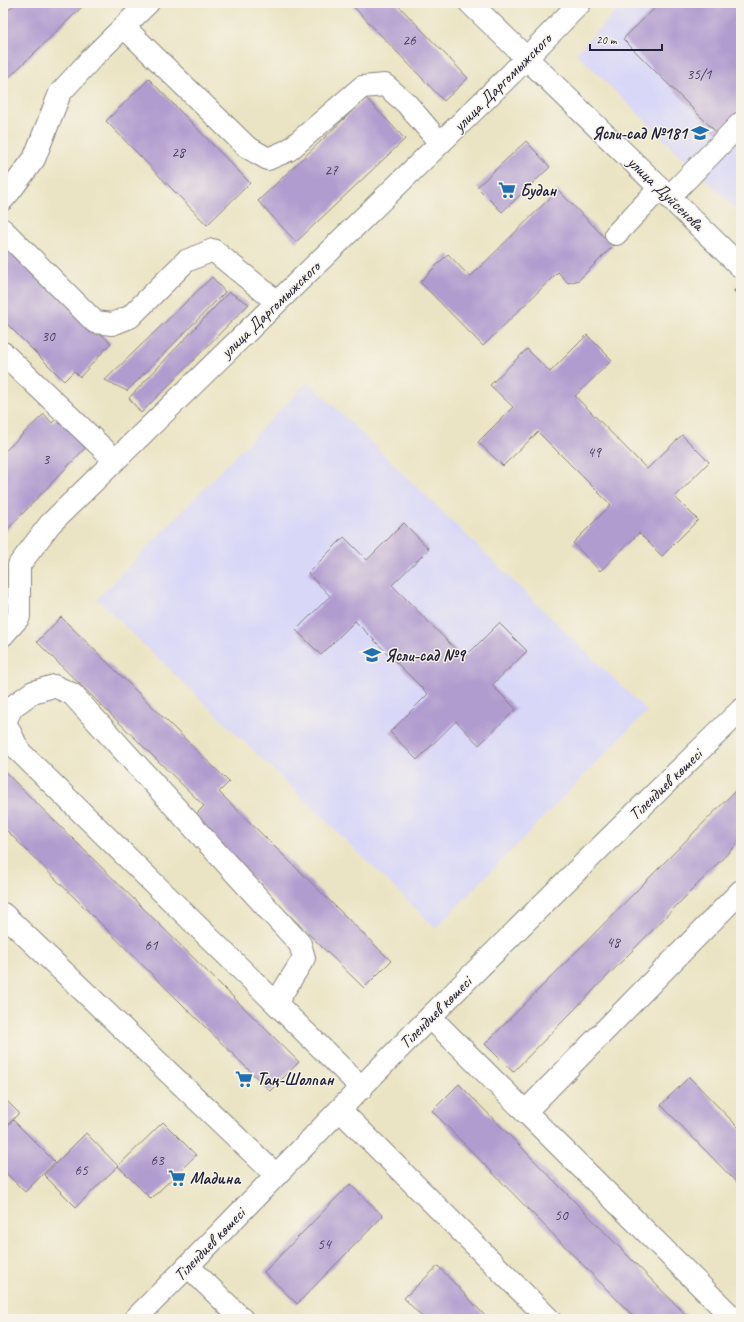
<svg xmlns="http://www.w3.org/2000/svg" width="744" height="1322" viewBox="0 0 744 1322" font-family="Caveat,sans-serif">
<rect width="100%" height="100%" fill="#f7f3e8"/>
<filter id="ink" filterUnits="userSpaceOnUse"><feTurbulence type="fractalNoise" baseFrequency=".025" numOctaves="2"/><feDisplacementMap in="SourceGraphic" scale="8" xChannelSelector="R" yChannelSelector="G"/><feConvolveMatrix kernelMatrix="1 2 1 2 8 2 1 2 1" color-interpolation-filters="sRGB"/></filter>
<filter id="wash" filterUnits="userSpaceOnUse"><feTurbulence type="fractalNoise" baseFrequency=".012" numOctaves="4" result="noise"/><feDisplacementMap in="SourceGraphic" scale="16" xChannelSelector="R" yChannelSelector="G"/><feGaussianBlur stdDeviation="0.9" result="paint"/><feColorMatrix in="noise" values="0 0 0 0 0 0 0 0 0 0 0 0 0 0 0 0 0 1.4 0 .05"/><feComposite in="paint" operator="in"/></filter>
<g filter="url(#wash)">
<rect width="100%" height="100%" fill="#ebe4c4"/>
<g fill="#d8d7f8">
<polygon points="624,3 741,3 741,214 576,53"/>
<polygon points="308,381 647,711 436,928 97,599"/>
</g>
<g id="blocks">
<g fill="#b19ccf">
<polygon points="16,3 86,3 3,83 3,15"/>
<polygon points="350,3 396,3 468,78 444,101"/>
<polygon points="660,3 736,3 741,8 741,108 717,133 623,39"/>
<polygon points="149,79 250,183 207,225 106,121"/>
<polygon points="366,98 405,139 296,242 258,201"/>
<polygon points="526,141 550,167 502,212 477,187"/>
<polygon points="558,190 613,246 579,280 568,283 558,272 483,346 420,282 448,254 470,277"/>
<polygon points="3,243 111,343 80,377 74,371 64,381 3,320"/>
<polygon points="212,277 225,292 127,391 105,380"/>
<polygon points="229,292 249,304 141,413 129,398"/>
<polygon points="587,335 612,360 575,396 647,469 682,435 709,462 675,497 698,520 662,556 639,533 600,571 573,543 611,505 538,432 503,466 478,442 513,407 490,385 527,349 550,372"/>
<polygon points="44,414 52,423 60,415 90,443 3,534 3,453"/>
<polygon points="404,523 429,549 392,585 464,658 499,623 527,651 492,685 516,709 479,745 456,721 417,760 390,732 428,694 355,621 321,655 296,630 330,596 308,573 344,537 367,560"/>
<polygon points="61,617 229,782 219,792 391,961 364,988 191,819 204,806 37,642"/>
<polygon points="3,770 299,1062 270,1091 3,827"/>
<polygon points="741,785 741,840 513,1072 485,1044"/>
<polygon points="689,1077 741,1130 741,1187 661,1105"/>
<polygon points="459,1084 690,1319 636,1319 432,1111"/>
<polygon points="3,1097 19,1113 3,1130"/>
<polygon points="13,1120 55,1162 25,1192 3,1170 3,1131"/>
<polygon points="163,1122 196,1155 151,1199 118,1166"/>
<polygon points="86,1133 118,1166 76,1207 44,1175"/>
<polygon points="350,1184 383,1216 297,1304 264,1272"/>
<polygon points="438,1266 488,1319 424,1319 404,1298"/>
</g>
</g>
</g>
<g filter="url(#ink)">
<use href="#blocks" fill-opacity="0" stroke="#868380" stroke-width="1"/>
<g fill="none" stroke-linecap="round" stroke-linejoin="round">
<g stroke="#868380" stroke-width="24">
<g id="minor">
<polyline points="470,3 741,267"/>
<polyline points="124,27 247,147 268,159 289,150 362,87 385,85 406,103 440,143"/>
<polyline points="669,197 741,123"/>
<polyline points="3,199 10,191 34,159 60,93 93,57 148,3"/>
<polyline points="3,230 95,322 112,324 130,317 186,261 213,250 277,302"/>
<polyline points="616,234 660,188"/>
<polyline points="3,353 115,460"/>
<polyline points="3,635 19,617 19,565 50,524 511,74 580,3"/>
<polyline points="3,914 276,1175"/>
<polyline points="276,1003 304,958 300,944 72,694 54,686 33,692 12,707 5,722 19,751 362,1088"/>
<polyline points="430,1017 734,1319"/>
<polyline points="340,1110 549,1319"/>
<polyline points="525,1112 741,891"/>
<polyline points="188,1266 242,1319"/>
<path d="M135,1319C235,1220 331,1117 431,1016C533,913 637,811 741,710"/>
</g>
</g>
<polyline stroke="#868380" stroke-width="2.5" stroke-dasharray="3 3" stroke-linecap="butt" points="734,290 741,297"/>
<use href="#minor" stroke="#fff" stroke-width="22"/>
</g>
</g>
<defs>
<g id="school-bare" transform="scale(1.38)"><path d="M0-5L7-2L0 1L-7-2ZM-4 1L0 2.5L4 1V4Q0 6-4 4Z" fill="#1f6fb2" stroke="#f7f3e8" stroke-width="2.5" paint-order="stroke"/></g>
<g id="supermarket-bare" transform="scale(1.38)"><path d="M-6-5.5h2.5l.6 2H6L4.5 2H-2.5L-4.4-4H-6ZM-1.5 3.2a1.3 1.3 0 1 0 .1 0ZM3 3.2a1.3 1.3 0 1 0 .1 0Z" fill="#1f6fb2" stroke="#f7f3e8" stroke-width="2.5" paint-order="stroke"/></g>
</defs>
<g fill-rule="evenodd">
<use href="#school-bare" x="700" y="133"/>
<use href="#supermarket-bare" x="507" y="190"/>
<use href="#school-bare" x="372" y="655"/>
<use href="#supermarket-bare" x="244" y="1079"/>
<use href="#supermarket-bare" x="177" y="1178"/>
</g>
<g text-anchor="middle" stroke-width="3" stroke-linejoin="round" paint-order="stroke">
<g font-size="15" fill="#464060">
<text x="409" y="45">26</text>
<text x="699" y="79">35/1</text>
<text x="178" y="157">28</text>
<text x="331" y="175">27</text>
<text x="48" y="341">30</text>
<text x="594" y="457">49</text>
<text x="46" y="464">3</text>
<text x="613" y="947">48</text>
<text x="151" y="950">61</text>
<text x="157" y="1165">63</text>
<text x="81" y="1175">65</text>
<text x="561" y="1220">50</text>
<text x="324" y="1249">54</text>
</g>
<g font-size="17" fill="#22223b" stroke="#f7f3e8">
<text transform="translate(502 82) rotate(-45)" y="6">улица Даргомыжского</text>
<text transform="translate(666 193) rotate(44)" y="6">улица Дуйсенова</text>
<text transform="translate(270 309) rotate(-44)" y="6">улица Даргомыжского</text>
<text transform="translate(665 784) rotate(-44)" y="6">Тілендиев көшесі</text>
<text transform="translate(435 1012) rotate(-45)" y="6">Тілендиев көшесі</text>
<text transform="translate(209 1244) rotate(-46)" y="6">Тілендиев көшесі</text>
</g>
<g font-size="17" font-weight="bold" fill="#22223b" stroke="#f7f3e8" text-anchor="start">
<text x="687" y="139" text-anchor="end">Ясли-сад №181</text>
<text x="520" y="196">Будан</text>
<text x="385" y="661">Ясли-сад №9</text>
<text x="257" y="1085">Таң-Шолпан</text>
<text x="190" y="1184">Мадина</text>
</g>
</g>
<rect width="744" height="1322" fill="none" stroke="#f7f3e8" stroke-width="16"/>
<path d="M590 44v6h72v-6" fill="none" stroke="#22223b" stroke-width="2"/>
<text x="596" y="44" font-size="12" fill="#22223b" stroke="#f7f3e8" stroke-width="3" paint-order="stroke">20 m</text>
</svg>
